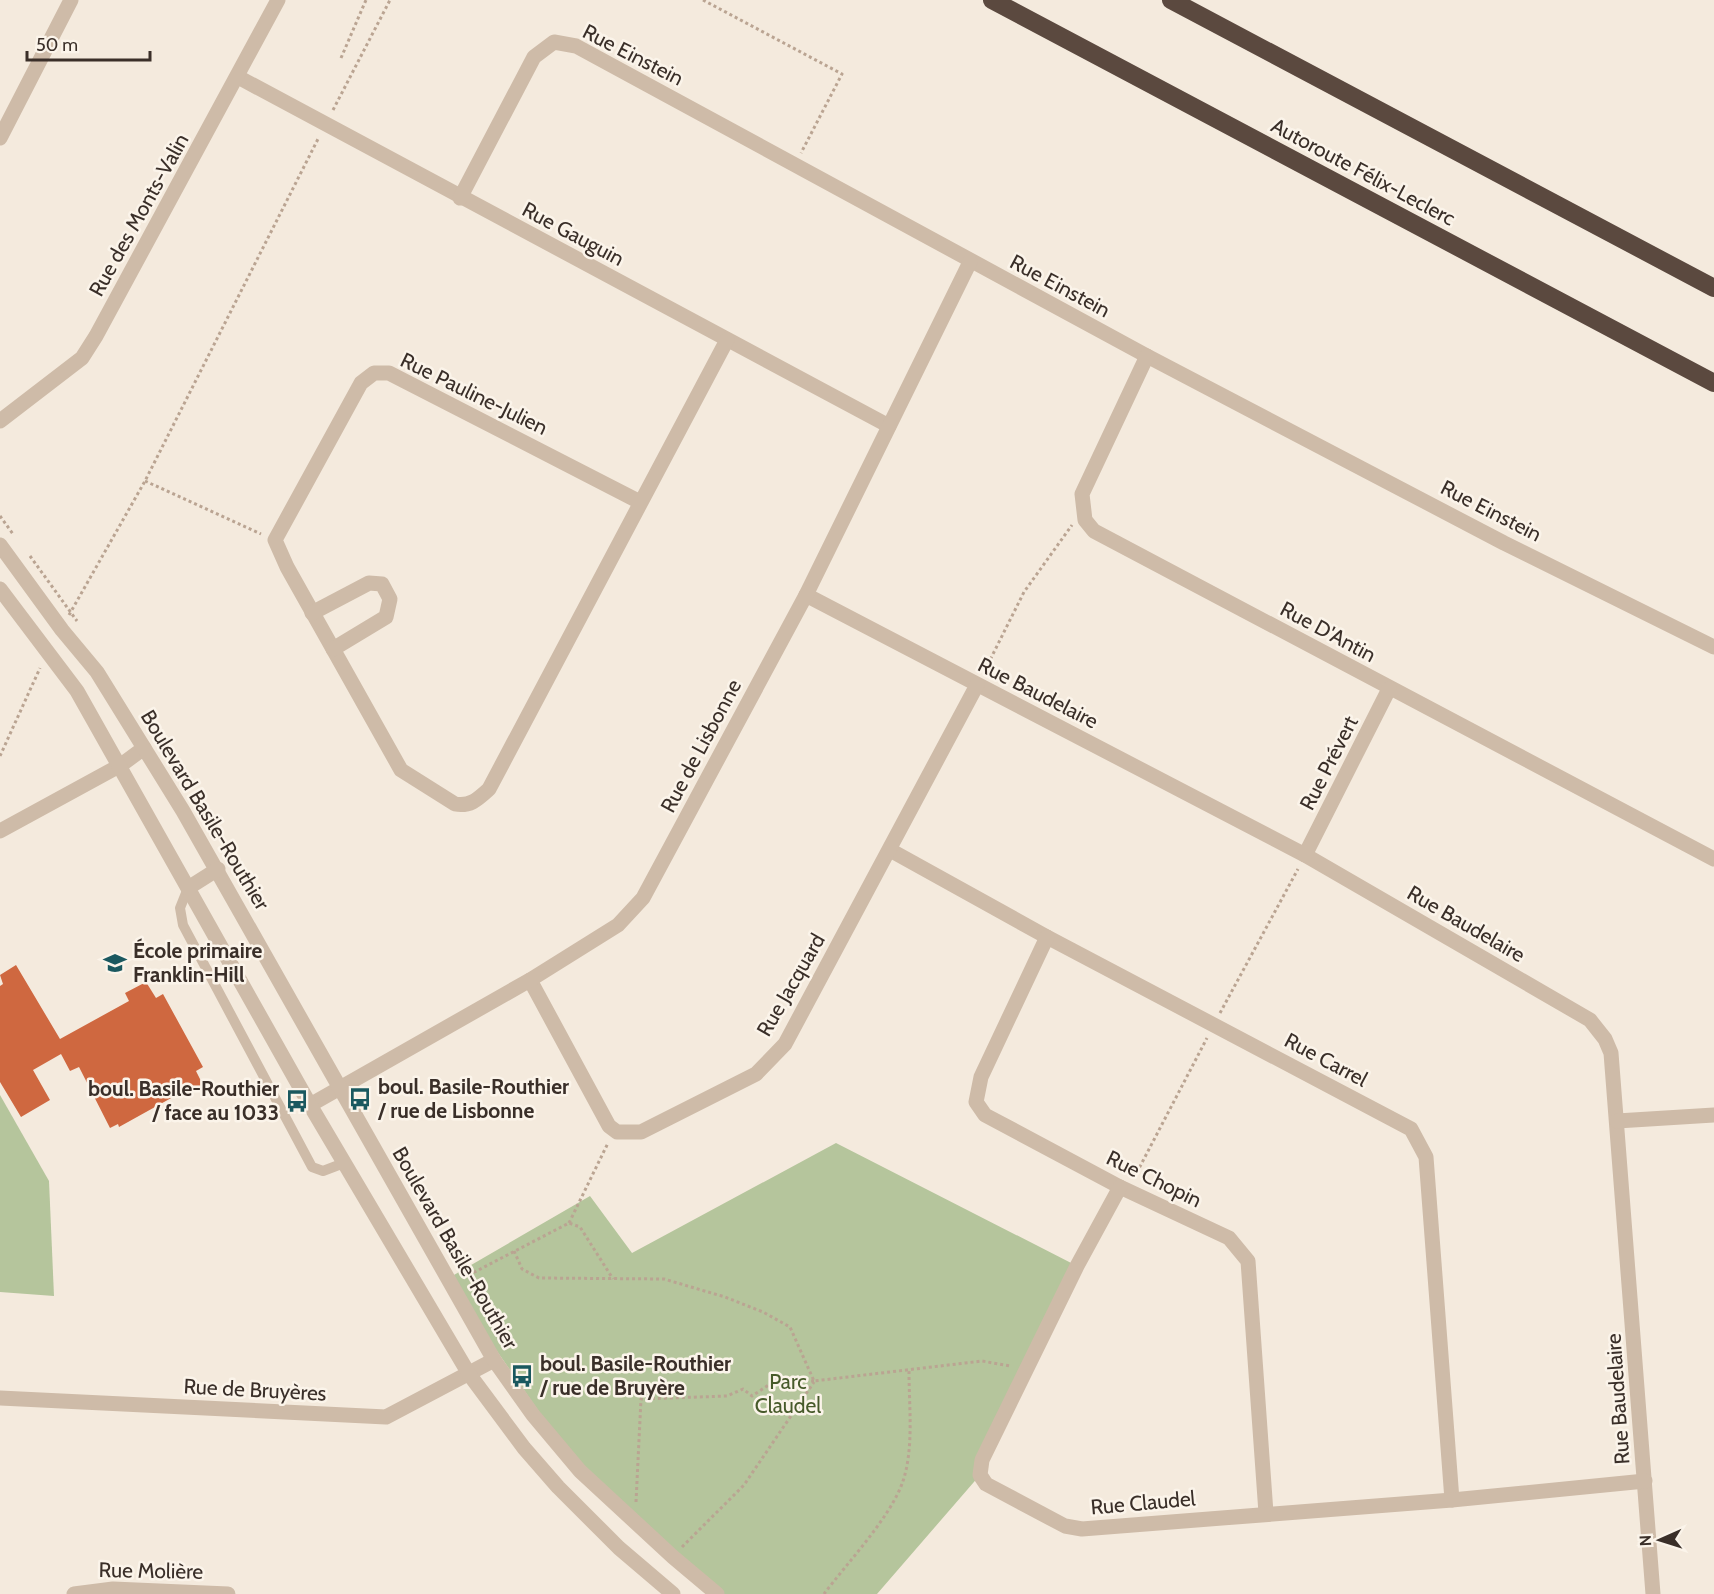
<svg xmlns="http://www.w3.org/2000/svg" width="1714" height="1594" viewBox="0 0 1714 1594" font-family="Cabin,sans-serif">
<rect width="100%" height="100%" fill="#f4eadd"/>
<g fill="#b5c59c">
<polygon points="0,1095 49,1181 54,1296 0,1292"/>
<polygon points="836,1143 1077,1266 980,1475 877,1594 717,1594 580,1471 447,1279 590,1196 632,1253"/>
</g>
<polygon fill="#cf6840" points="16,965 60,1039 129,1001 125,993 146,982 156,998 163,994 203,1067 196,1071 203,1085 184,1095 182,1092 119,1127 118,1124 110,1128 79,1067 70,1071 61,1054 33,1070 50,1100 21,1117 0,1082 0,986 3,984 0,975"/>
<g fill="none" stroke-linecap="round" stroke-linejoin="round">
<g stroke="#baa492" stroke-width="3" stroke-dasharray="3 3" stroke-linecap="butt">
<polyline points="703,0 842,74 801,153"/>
<polyline points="341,58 366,0"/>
<polyline points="333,110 390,0"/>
<polyline points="145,481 261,534"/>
<polyline points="0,516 13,534"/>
<polyline points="30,556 77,621"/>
<polyline points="69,615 145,481 319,137"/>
<polyline points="985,670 1024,592 1072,525"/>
<polyline points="0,756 40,668"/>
<polyline points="1220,1013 1298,869"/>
<polyline points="1134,1178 1207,1038"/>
<polyline points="569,1223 608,1143"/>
<polyline points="514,1251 522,1269 539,1278 664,1279 725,1297 763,1312 790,1327 814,1381 982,1361 1010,1366"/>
<polyline points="463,1278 569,1223 580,1227 613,1279"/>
<polyline points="636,1502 641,1399 727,1396 743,1389 752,1396 776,1380 814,1381"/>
<polyline points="682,1547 744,1485 814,1382"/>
<path d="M824,1594C847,1563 891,1517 903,1481C914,1448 909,1407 909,1371"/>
</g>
<polyline stroke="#cebba8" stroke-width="10" points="188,888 180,908 183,925 312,1167 323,1171 344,1163"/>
<g stroke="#cebba8" stroke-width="15">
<polyline points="238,77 889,426"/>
<polyline points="0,138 71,0"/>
<polyline points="460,198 534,57 554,42 576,46 1147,356 1504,543 1714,647"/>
<polyline points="1147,356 1082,494 1085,520 1094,531 1714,859"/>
<polyline points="0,421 82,358 96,336 278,0"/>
<path d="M640,502L389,373H374L361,383L275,540L287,567L401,770L455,804C470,807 478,799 489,789L727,340"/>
<polyline points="806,595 1305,855 1590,1020 1605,1039 1611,1053 1653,1594"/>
<polyline points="312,613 369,583 382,584 390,599 386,617 333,649"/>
<polyline points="0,831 121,765 144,748"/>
<polyline points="890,850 1047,937 1411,1129 1426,1157 1452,1500"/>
<polyline points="1305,855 1389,689"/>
<polyline points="1047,937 981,1077 976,1102 985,1115 1120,1187 1229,1238 1248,1261 1266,1513"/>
<polyline points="530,980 609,1126 617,1132 641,1132 756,1074 785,1044 977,685"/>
<polyline points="310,1105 530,980 618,925 643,898 806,595 970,262"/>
<polyline points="1617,1121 1714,1115"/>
<polyline points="1120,1187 1077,1266 982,1460 980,1475 986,1484 1065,1526 1082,1529 1452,1500 1645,1481"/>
<polyline points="0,1398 386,1417 494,1360"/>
<polyline points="74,1594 113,1589 228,1594"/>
</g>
<g stroke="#cebba8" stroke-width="15">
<polyline points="0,545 62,630 97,672 183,811 494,1360 533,1415 580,1471 673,1557 717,1594"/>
<polyline points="0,589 77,691 310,1105 469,1374 524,1448 558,1487 619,1548 673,1594"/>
<polyline points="188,888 218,869"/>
</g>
<g stroke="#5b493f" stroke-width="18">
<polyline points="992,0 1714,383"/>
<polyline points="1171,0 1714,288"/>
</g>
</g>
<defs>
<g id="school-bare" transform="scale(1.8)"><path d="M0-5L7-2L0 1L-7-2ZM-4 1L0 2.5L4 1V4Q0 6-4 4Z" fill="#1a585f" stroke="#fbf4ea" stroke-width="2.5" paint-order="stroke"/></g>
<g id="bus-bare" transform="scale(1.8)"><path d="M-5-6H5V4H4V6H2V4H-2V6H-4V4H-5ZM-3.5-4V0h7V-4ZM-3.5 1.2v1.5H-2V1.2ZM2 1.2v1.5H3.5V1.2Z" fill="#1a585f" stroke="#fbf4ea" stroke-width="2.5" paint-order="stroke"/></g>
</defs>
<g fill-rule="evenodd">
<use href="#school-bare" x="115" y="963"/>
<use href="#bus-bare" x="360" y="1099"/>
<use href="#bus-bare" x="297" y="1101"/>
<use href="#bus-bare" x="522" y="1376"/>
</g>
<g text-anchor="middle" stroke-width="5" stroke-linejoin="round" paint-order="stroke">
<g font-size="21" fill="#3a2f29" stroke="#fbf4ea">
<text transform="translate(633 55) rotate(27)" y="7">Rue Einstein</text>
<text transform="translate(1363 172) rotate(28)" y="7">Autoroute Félix-Leclerc</text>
<text transform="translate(139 215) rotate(-61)" y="7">Rue des Monts-Valin</text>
<text transform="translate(573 234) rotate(28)" y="7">Rue Gauguin</text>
<text transform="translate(1060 286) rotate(28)" y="7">Rue Einstein</text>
<text transform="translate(474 394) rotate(26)" y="7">Rue Pauline-Julien</text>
<text transform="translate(1491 511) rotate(27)" y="7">Rue Einstein</text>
<text transform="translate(1328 632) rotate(28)" y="7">Rue D'Antin</text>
<text transform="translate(1038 693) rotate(27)" y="7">Rue Baudelaire</text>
<text transform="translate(701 746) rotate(-62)" y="7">Rue de Lisbonne</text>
<text transform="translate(1329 763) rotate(-63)" y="7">Rue Prévert</text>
<text transform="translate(205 810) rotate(59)" y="7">Boulevard Basile-Routhier</text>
<text transform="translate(1466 924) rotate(30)" y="7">Rue Baudelaire</text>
<text transform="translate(791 985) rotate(-60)" y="7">Rue Jacquard</text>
<text transform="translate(1326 1060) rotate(28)" y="7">Rue Carrel</text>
<text transform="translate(1154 1179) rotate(26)" y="7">Rue Chopin</text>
<text transform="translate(455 1248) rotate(60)" y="7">Boulevard Basile-Routhier</text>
<text transform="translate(255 1390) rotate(3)" y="7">Rue de Bruyères</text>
<text transform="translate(1618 1399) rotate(-94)" y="7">Rue Baudelaire</text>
<text transform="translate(1143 1503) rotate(-5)" y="7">Rue Claudel</text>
<text transform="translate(151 1571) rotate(1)" y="7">Rue Molière</text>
</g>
<g font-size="21" font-weight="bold" fill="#3a2f29" stroke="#fbf4ea" text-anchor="start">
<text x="133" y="958">École primaire<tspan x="133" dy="24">Franklin-Hill</tspan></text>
<text x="378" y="1094">boul. Basile-Routhier<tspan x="378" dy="24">/ rue de Lisbonne</tspan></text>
<text x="279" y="1096" text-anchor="end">boul. Basile-Routhier<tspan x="279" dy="24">/ face au 1033</tspan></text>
<text x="540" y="1371">boul. Basile-Routhier<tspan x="540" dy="24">/ rue de Bruyère</tspan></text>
</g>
<g font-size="21" fill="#475a2a" stroke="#fbf4ea">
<text x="788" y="1389">Parc<tspan x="788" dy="24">Claudel</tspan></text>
</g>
</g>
<g transform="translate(1660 1540) rotate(267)" stroke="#fbf4ea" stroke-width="4.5" paint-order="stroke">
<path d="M0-4.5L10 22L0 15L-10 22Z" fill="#3a2f29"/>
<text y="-9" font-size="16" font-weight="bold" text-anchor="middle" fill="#3a2f29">N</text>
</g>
<path d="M27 51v9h123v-9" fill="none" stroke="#3a2f29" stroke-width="3"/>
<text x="36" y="51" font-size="18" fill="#3a2f29" stroke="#fbf4ea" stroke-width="4.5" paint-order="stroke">50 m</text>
</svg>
